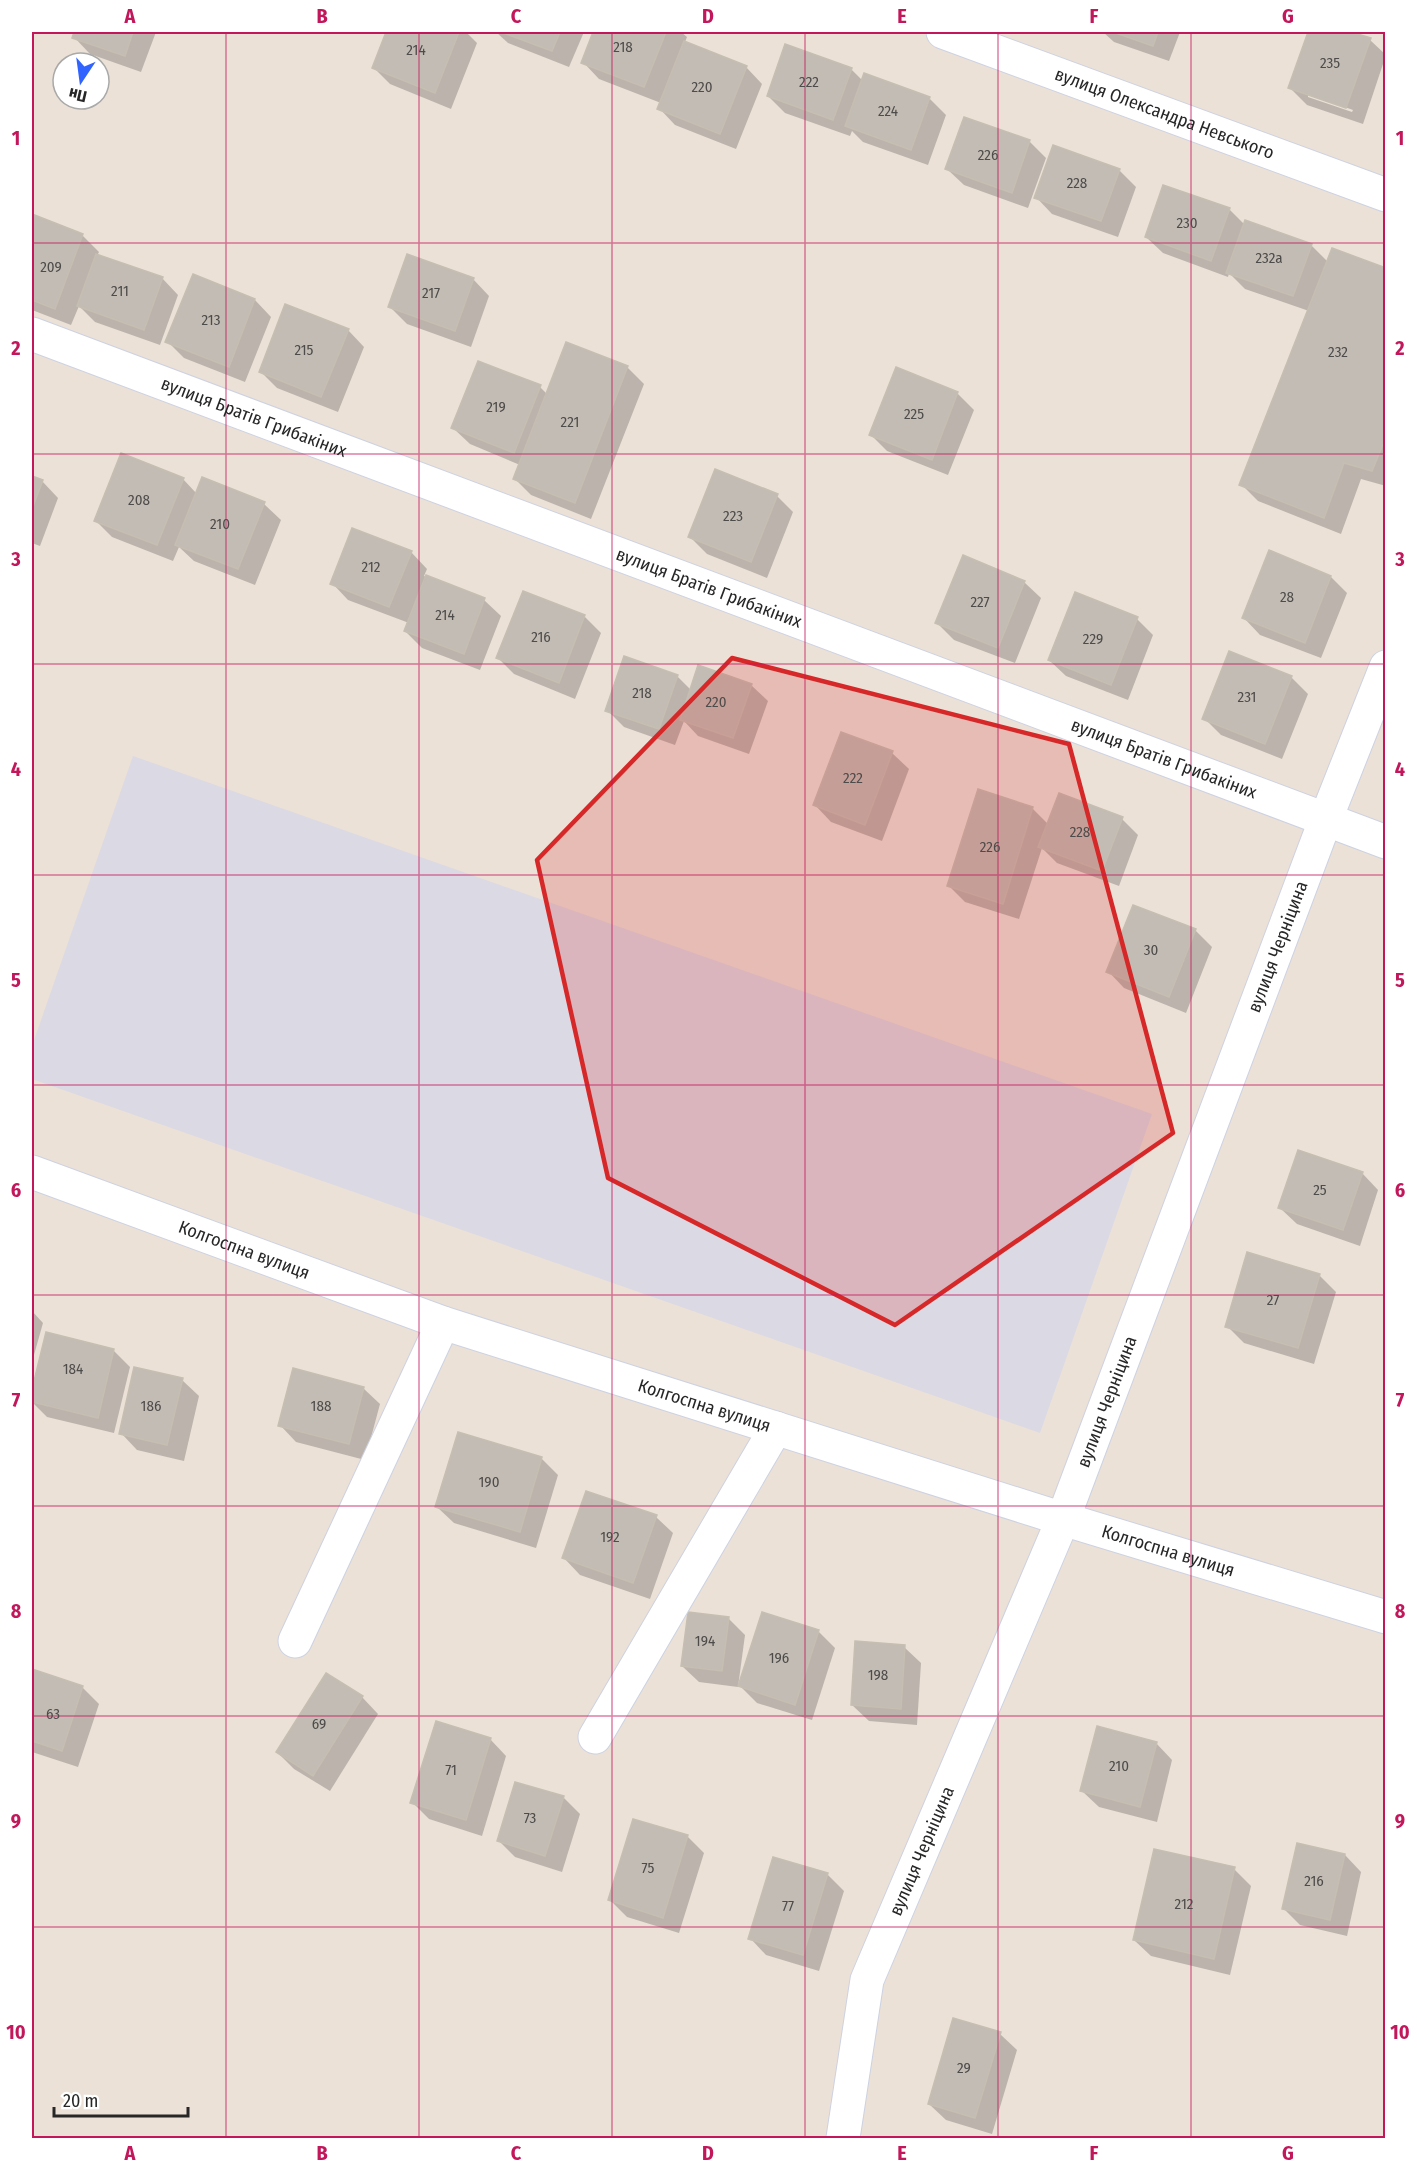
<svg xmlns="http://www.w3.org/2000/svg" width="1417" height="2170" viewBox="0 0 1417 2170" font-family="'Fira Sans Condensed',sans-serif">
<rect width="100%" height="100%" fill="#ebe1d7"/>
<polygon fill="#dbd9e3" points="133,756 1152,1114 1040,1433 32,1079 32,1046"/>
<g fill="#0003" fill-rule="evenodd">
<polygon points="76,32 156,32 141,72 90,54 74,37"/>
<polygon points="388,32 466,32 477,43 451,109 390,84 374,68"/>
<polygon points="496,32 584,32 569,67 508,43"/>
<polygon points="595,32 681,32 687,37 685,42 746,67 762,84 736,149 675,125 659,108 661,103 599,79 583,62"/>
<polygon points="1103,32 1180,32 1169,61 1114,42"/>
<path d="M1310,32H1346L1370,40L1386,55L1363,124L1307,105L1290,88ZM1308,94L1353,110L1352,112L1308,97Z"/>
<polygon points="851,69 863,81 929,98 946,115 928,165 863,142 852,131 850,136 785,113 768,96"/>
<polygon points="965,119 1030,142 1046,158 1028,208 964,185 947,169"/>
<polygon points="1119,170 1136,187 1118,237 1052,214 1036,197"/>
<polygon points="1229,209 1245,225 1311,245 1328,262 1386,270 1386,486 1361,479 1341,534 1258,501 1241,484 1309,311 1245,289 1229,273 1228,277 1163,253 1146,237"/>
<polygon points="32,216 82,235 99,252 97,256 162,278 178,295 160,345 95,322 79,306 71,325 32,310"/>
<polygon points="194,276 255,300 271,317 245,382 184,358 167,341"/>
<polygon points="473,279 489,296 471,347 407,324 390,307"/>
<polygon points="348,330 364,347 338,412 277,388 260,371"/>
<polygon points="627,367 644,384 591,519 531,495 515,479 520,465 470,444 453,428 540,387 547,394"/>
<polygon points="897,369 958,394 974,410 948,475 887,451 871,435"/>
<polygon points="32,477 42,481 58,498 40,546 32,543"/>
<polygon points="183,479 197,494 264,504 281,520 255,585 194,561 179,547 173,561 112,537 96,521"/>
<polygon points="777,496 793,512 767,578 707,554 690,537"/>
<polygon points="411,552 427,569 424,576 484,600 501,616 480,670 422,648 405,631 409,623 348,600 332,583"/>
<polygon points="1331,577 1347,593 1321,658 1260,635 1244,618"/>
<polygon points="1024,582 1041,598 1015,663 954,640 937,623"/>
<polygon points="524,593 585,617 601,633 575,699 514,674 498,658"/>
<polygon points="1137,619 1153,635 1128,700 1066,676 1049,660"/>
<polygon points="677,676 691,690 751,685 768,701 749,754 698,736 684,721 675,745 624,727 607,710"/>
<polygon points="1291,677 1308,694 1282,759 1221,735 1204,718"/>
<polygon points="892,753 909,769 882,841 831,822 815,805"/>
<polygon points="979,791 1033,809 1048,824 1122,819 1138,835 1119,886 1057,863 1042,848 1019,919 965,902 949,886"/>
<polygon points="1195,930 1212,947 1186,1013 1124,988 1108,971"/>
<polygon points="1362,1173 1378,1190 1360,1246 1297,1224 1280,1208"/>
<polygon points="1319,1275 1336,1292 1314,1364 1244,1343 1227,1326"/>
<polygon points="32,1311 43,1323 32,1362"/>
<polygon points="47,1334 113,1350 130,1367 114,1433 47,1417 32,1402"/>
<polygon points="182,1380 199,1396 184,1461 137,1450 121,1433"/>
<polygon points="363,1388 380,1404 365,1460 296,1442 280,1425"/>
<polygon points="541,1458 558,1475 536,1548 454,1523 437,1507"/>
<polygon points="587,1493 656,1517 673,1533 650,1599 580,1575 564,1558"/>
<polygon points="728,1618 745,1635 738,1687 699,1682 682,1666"/>
<polygon points="818,1631 835,1648 812,1720 757,1703 740,1686"/>
<polygon points="904,1647 921,1663 917,1725 869,1721 852,1705"/>
<polygon points="32,1671 82,1687 99,1704 78,1767 32,1752"/>
<polygon points="362,1697 378,1714 330,1791 294,1769 277,1752"/>
<polygon points="490,1739 506,1756 482,1836 429,1819 412,1802"/>
<polygon points="1156,1743 1172,1760 1157,1822 1099,1807 1082,1791"/>
<polygon points="563,1797 580,1814 562,1872 515,1857 499,1841"/>
<polygon points="634,1821 688,1837 704,1853 679,1933 627,1917 610,1900"/>
<polygon points="1298,1845 1345,1855 1361,1872 1347,1936 1300,1925 1283,1908"/>
<polygon points="1234,1869 1251,1886 1230,1975 1151,1956 1134,1940"/>
<polygon points="827,1874 844,1891 819,1971 766,1955 750,1938"/>
<polygon points="1000,2034 1017,2050 992,2134 946,2120 929,2104"/>
</g>
<g fill="#c2bcb4" stroke="#c6beb1" stroke-width="1.5">
<polygon points="74,32 133,32 125,56 72,38"/>
<polygon points="386,32 459,32 435,93 372,68"/>
<polygon points="501,32 560,32 552,51"/>
<polygon points="593,32 666,32 644,87 581,63"/>
<polygon points="1113,32 1158,32 1153,46"/>
<polygon points="1308,32 1351,32 1371,38 1346,108 1288,88"/>
<polygon points="684,41 747,66 720,134 657,109"/>
<polygon points="785,44 852,68 833,120 767,96"/>
<polygon points="864,73 930,97 911,150 845,126"/>
<polygon points="964,117 1030,140 1012,193 945,169"/>
<polygon points="1053,145 1120,169 1101,221 1034,198"/>
<polygon points="1163,185 1230,208 1211,261 1145,237"/>
<polygon points="32,214 83,234 55,309 32,300"/>
<polygon points="1245,220 1312,244 1293,296 1226,273"/>
<polygon points="1332,248 1386,268 1386,437 1372,471 1344,463 1324,518 1239,485"/>
<polygon points="96,254 163,277 144,330 77,306"/>
<polygon points="407,254 474,278 455,331 388,307"/>
<polygon points="193,274 255,299 229,367 165,342"/>
<polygon points="285,304 349,329 321,397 259,372"/>
<polygon points="566,342 628,366 575,503 513,479"/>
<polygon points="478,361 541,385 514,453 451,428"/>
<polygon points="896,367 958,392 932,460 869,435"/>
<polygon points="121,453 184,478 157,545 94,521"/>
<polygon points="715,469 778,494 751,562 688,537"/>
<polygon points="32,476 43,480 32,509"/>
<polygon points="202,477 265,502 238,569 175,545"/>
<polygon points="352,528 412,551 389,607 330,584"/>
<polygon points="1269,550 1331,576 1305,643 1242,618"/>
<polygon points="963,555 1025,581 998,648 935,623"/>
<polygon points="426,575 485,598 464,654 404,631"/>
<polygon points="523,591 585,615 559,683 496,658"/>
<polygon points="1075,592 1138,617 1111,685 1048,660"/>
<polygon points="1229,651 1292,676 1265,744 1202,719"/>
<polygon points="624,656 678,675 659,729 605,711"/>
<polygon points="698,665 752,684 733,738 680,720"/>
<polygon points="841,732 893,751 865,825 813,805"/>
<polygon points="978,789 1033,807 1003,904 947,886"/>
<polygon points="1059,793 1123,817 1102,871 1038,847"/>
<polygon points="1133,905 1196,929 1169,997 1106,972"/>
<polygon points="1298,1150 1363,1172 1343,1230 1278,1208"/>
<polygon points="1247,1252 1320,1274 1298,1348 1225,1327"/>
<polygon points="46,1332 114,1349 98,1418 32,1402 32,1389"/>
<polygon points="134,1367 183,1378 167,1445 119,1434"/>
<polygon points="293,1368 364,1387 349,1444 278,1426"/>
<polygon points="458,1432 542,1457 520,1532 435,1507"/>
<polygon points="586,1491 657,1515 633,1583 562,1558"/>
<polygon points="688,1612 729,1617 722,1671 681,1666"/>
<polygon points="762,1612 819,1630 795,1705 738,1686"/>
<polygon points="855,1641 905,1645 901,1709 851,1705"/>
<polygon points="32,1669 83,1686 62,1751 32,1741"/>
<polygon points="326,1673 363,1696 313,1776 276,1752"/>
<polygon points="436,1721 491,1738 466,1820 410,1803"/>
<polygon points="1097,1726 1157,1742 1140,1807 1080,1791"/>
<polygon points="515,1782 564,1796 545,1856 497,1841"/>
<polygon points="633,1819 688,1835 663,1918 608,1900"/>
<polygon points="1297,1843 1345,1854 1330,1920 1282,1909"/>
<polygon points="1154,1849 1235,1867 1214,1959 1133,1940"/>
<polygon points="773,1857 828,1873 803,1955 748,1939"/>
<polygon points="953,2018 1001,2032 975,2118 928,2104"/>
</g>
<g fill="none" stroke-linecap="round" stroke-linejoin="round">
<g stroke="#cdd2e2" stroke-width="35">
<g id="minor">
<path id="s1" d="M943,32L1386,195"/>
<path id="s2" d="M32,334L1386,842"/>
<path id="s3" d="M32,1172L443,1323L1063,1519L1386,1617"/>
<polyline points="295,1641 443,1323"/>
<polyline points="595,1737 776,1428"/>
<path id="s4" d="M843,2138L867,1980L1063,1519L1325,821L1386,667"/>
</g>
</g>
<use href="#minor" stroke="#fff" stroke-width="33"/>
</g>
<path fill="#d62828" fill-opacity="0.2" stroke="#d62828" stroke-width="4.5" stroke-linejoin="round" d="M732,658L1069,744L1173,1133L895,1325L608,1178L537,860Z"/>
<path fill="none" stroke="#c2185b" stroke-width="1.5" stroke-opacity="0.55" d="M226,32V2138M419,32V2138M612,32V2138M805,32V2138M998,32V2138M1191,32V2138M32,243H1386M32,454H1386M32,664H1386M32,875H1386M32,1085H1386M32,1295H1386M32,1506H1386M32,1716H1386M32,1927H1386"/>
<g text-anchor="middle" stroke-width="6" stroke-linejoin="round" paint-order="stroke">
<g font-size="15" fill="#4e4c4a">
<text x="623" y="52">218</text>
<text x="416" y="55">214</text>
<text x="1330" y="68">235</text>
<text x="809" y="87">222</text>
<text x="702" y="92">220</text>
<text x="888" y="116">224</text>
<text x="988" y="160">226</text>
<text x="1077" y="188">228</text>
<text x="1187" y="228">230</text>
<text x="1269" y="263">232а</text>
<text x="51" y="272">209</text>
<text x="120" y="296">211</text>
<text x="431" y="298">217</text>
<text x="211" y="325">213</text>
<text x="304" y="355">215</text>
<text x="1338" y="357">232</text>
<text x="496" y="412">219</text>
<text x="914" y="419">225</text>
<text x="570" y="427">221</text>
<text x="139" y="505">208</text>
<text x="733" y="521">223</text>
<text x="220" y="529">210</text>
<text x="371" y="572">212</text>
<text x="1287" y="602">28</text>
<text x="980" y="607">227</text>
<text x="445" y="620">214</text>
<text x="541" y="642">216</text>
<text x="1093" y="644">229</text>
<text x="642" y="698">218</text>
<text x="1247" y="702">231</text>
<text x="716" y="707">220</text>
<text x="853" y="783">222</text>
<text x="1080" y="837">228</text>
<text x="990" y="852">226</text>
<text x="1151" y="955">30</text>
<text x="1320" y="1195">25</text>
<text x="1273" y="1305">27</text>
<text x="73" y="1374">184</text>
<text x="151" y="1411">186</text>
<text x="321" y="1411">188</text>
<text x="489" y="1487">190</text>
<text x="610" y="1542">192</text>
<text x="705" y="1646">194</text>
<text x="779" y="1663">196</text>
<text x="878" y="1680">198</text>
<text x="53" y="1719">63</text>
<text x="319" y="1729">69</text>
<text x="1119" y="1771">210</text>
<text x="451" y="1775">71</text>
<text x="530" y="1823">73</text>
<text x="648" y="1873">75</text>
<text x="1314" y="1886">216</text>
<text x="1184" y="1909">212</text>
<text x="788" y="1911">77</text>
<text x="964" y="2073">29</text>
</g>
<g font-size="18" fill="#272727" stroke="#fff">
<text dy="6" stroke="none"><textPath href="#s1" startOffset="236">вулиця Олександра Невського</textPath></text>
<text dy="6" stroke="none"><textPath href="#s2" startOffset="237">вулиця Братів Грибакіних</textPath></text>
<text dy="6" stroke="none"><textPath href="#s2" startOffset="723">вулиця Братів Грибакіних</textPath></text>
<text dy="6" stroke="none"><textPath href="#s2" startOffset="1209">вулиця Братів Грибакіних</textPath></text>
<text dy="6" stroke="none"><textPath href="#s4" startOffset="1272">вулиця Черніцина</textPath></text>
<text dy="6" stroke="none"><textPath href="#s3" startOffset="226">Колгоспна вулиця</textPath></text>
<text dy="6" stroke="none"><textPath href="#s4" startOffset="786">вулиця Черніцина</textPath></text>
<text dy="6" stroke="none"><textPath href="#s3" startOffset="712">Колгоспна вулиця</textPath></text>
<text dy="6" stroke="none"><textPath href="#s3" startOffset="1198">Колгоспна вулиця</textPath></text>
<text dy="6" stroke="none"><textPath href="#s4" startOffset="300">вулиця Черніцина</textPath></text>
</g>
</g>
<rect width="1417" height="2170" fill="none" stroke="#ffffff" stroke-width="66"/>
<g transform="translate(81 81) rotate(193)"><circle r="28" fill="#ffffff" stroke="#a9a9a9" stroke-width="1.5"/>
<path d="M0-4.5L10 22L0 15L-10 22Z" fill="#3164ff"/>
<text y="-9" font-size="16" font-weight="bold" text-anchor="middle" fill="#272727">Пн</text>
</g>
<path d="M54 2107v9h134v-9" fill="none" stroke="#272727" stroke-width="3"/>
<text x="63" y="2107" font-size="18" fill="#272727" stroke="#ffffff" stroke-width="4.5" paint-order="stroke">20 m</text>
<rect x="33" y="33" width="1351" height="2104" fill="none" stroke="#c2185b" stroke-width="2"/>
<g font-size="20" text-anchor="middle" font-weight="bold" fill="#c2185b">
<text x="130" y="23">A</text>
<text x="322" y="23">B</text>
<text x="516" y="23">C</text>
<text x="708" y="23">D</text>
<text x="902" y="23">E</text>
<text x="1094" y="23">F</text>
<text x="1288" y="23">G</text>
<text x="16" y="145">1</text>
<text x="1400" y="145">1</text>
<text x="16" y="355">2</text>
<text x="1400" y="355">2</text>
<text x="16" y="566">3</text>
<text x="1400" y="566">3</text>
<text x="16" y="776">4</text>
<text x="1400" y="776">4</text>
<text x="16" y="987">5</text>
<text x="1400" y="987">5</text>
<text x="16" y="1197">6</text>
<text x="1400" y="1197">6</text>
<text x="16" y="1407">7</text>
<text x="1400" y="1407">7</text>
<text x="16" y="1618">8</text>
<text x="1400" y="1618">8</text>
<text x="16" y="1828">9</text>
<text x="1400" y="1828">9</text>
<text x="16" y="2039">10</text>
<text x="1400" y="2039">10</text>
<text x="130" y="2160">A</text>
<text x="322" y="2160">B</text>
<text x="516" y="2160">C</text>
<text x="708" y="2160">D</text>
<text x="902" y="2160">E</text>
<text x="1094" y="2160">F</text>
<text x="1288" y="2160">G</text>
</g>
</svg>
